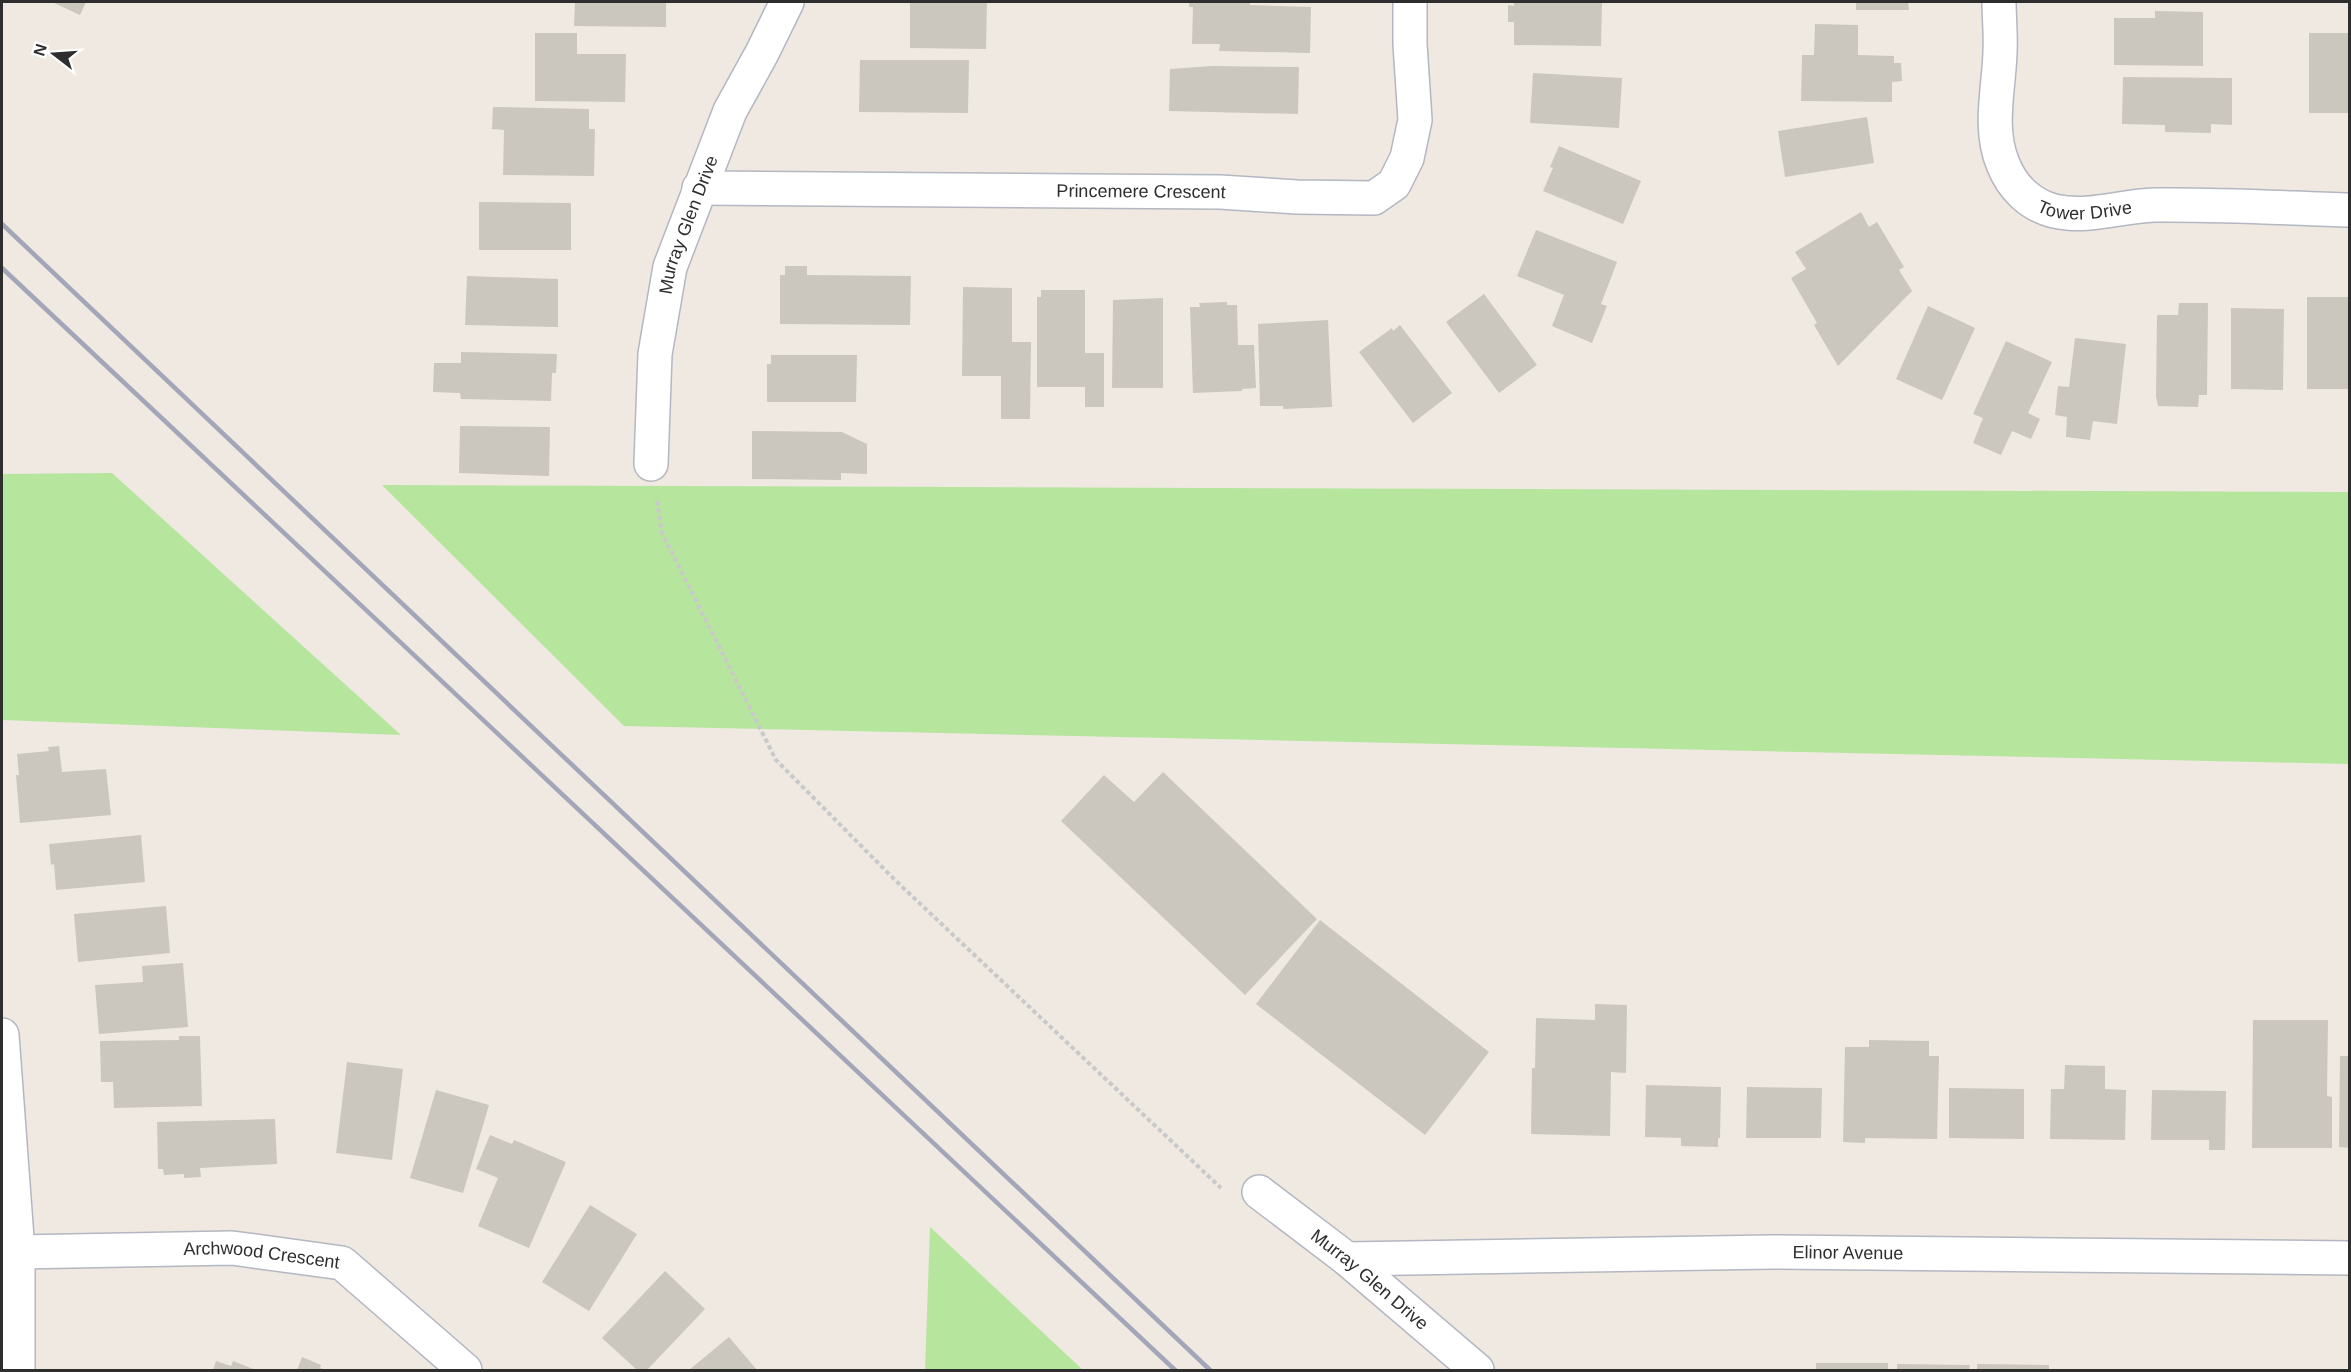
<svg xmlns="http://www.w3.org/2000/svg" width="2351" height="1372" viewBox="0 0 2351 1372" font-family="Arial,sans-serif">
<rect width="100%" height="100%" fill="#efe9e1"/>
<g fill="#b6e59e">
<polygon points="112,473 401,735 2,720 2,474"/>
<polygon points="382,485 2349,492 2349,764 624,726"/>
<polygon points="930,1227 1083,1370 925,1370"/>
</g>
<g fill="#cbc7bf">
<polygon points="52,2 86,2 80,15"/>
<polygon points="575,2 666,2 666,27 574,26"/>
<polygon points="910,2 987,2 986,49 910,48"/>
<polygon points="1189,2 1250,2 1250,5 1311,7 1310,53 1219,51 1220,44 1192,44 1193,7 1189,7"/>
<polygon points="1514,2 1602,2 1601,46 1514,45 1514,22 1508,22 1508,5 1514,6"/>
<polygon points="1856,2 1908,2 1909,10 1856,10"/>
<polygon points="2155,11 2203,12 2203,66 2114,65 2114,18 2155,18"/>
<polygon points="1815,24 1858,25 1858,55 1894,56 1894,63 1901,63 1902,81 1892,82 1892,102 1801,101 1802,55 1814,55"/>
<polygon points="535,33 577,33 577,54 626,54 625,102 535,101"/>
<rect x="2309" y="33" width="41" height="80"/>
<polygon points="860,60 969,60 968,113 859,112"/>
<polygon points="1212,66 1299,67 1298,114 1169,111 1170,69"/>
<polygon points="1533,73 1622,78 1619,128 1530,123"/>
<polygon points="2123,77 2232,78 2232,125 2211,124 2211,133 2165,132 2165,125 2122,124"/>
<polygon points="493,107 589,109 589,129 595,129 594,176 503,175 504,130 492,129"/>
<polygon points="1867,117 1874,163 1785,177 1778,131"/>
<polygon points="1559,146 1641,181 1623,224 1543,191 1553,168 1550,167"/>
<polygon points="479,202 571,203 571,250 479,250"/>
<polygon points="1861,212 1869,227 1877,222 1904,267 1899,270 1912,291 1838,366 1814,325 1817,323 1791,278 1806,269 1795,252"/>
<polygon points="1536,230 1617,262 1601,304 1607,306 1592,343 1552,326 1564,295 1517,276"/>
<polygon points="785,266 807,266 807,275 911,276 910,325 780,324 780,275 785,275"/>
<polygon points="467,276 558,279 558,327 465,325"/>
<polygon points="963,287 1012,288 1012,342 1031,342 1030,419 1001,419 1001,376 962,376"/>
<polygon points="1041,290 1085,290 1085,353 1104,353 1104,407 1085,407 1085,387 1037,387 1037,297 1041,297"/>
<polygon points="1484,294 1537,365 1499,393 1446,322"/>
<rect x="2307" y="297" width="43" height="92"/>
<polygon points="1163,298 1163,388 1112,388 1113,300"/>
<polygon points="1227,302 1227,305 1237,305 1238,345 1254,345 1256,388 1242,389 1242,391 1193,393 1190,307 1200,307 1199,303"/>
<polygon points="2179,303 2208,303 2207,395 2199,395 2198,407 2158,406 2156,396 2157,315 2178,315"/>
<polygon points="1928,306 1975,328 1942,400 1896,379"/>
<polygon points="2231,308 2284,309 2283,390 2231,389"/>
<polygon points="1328,320 1332,407 1283,409 1283,406 1260,406 1258,324"/>
<polygon points="1400,325 1452,393 1413,423 1359,352 1392,328 1393,331"/>
<polygon points="2075,338 2126,344 2117,424 2093,421 2090,440 2066,437 2067,417 2055,415 2058,386 2069,387"/>
<polygon points="2006,341 2052,362 2028,413 2040,419 2031,439 2012,431 2001,455 1973,443 1983,418 1973,414"/>
<polygon points="461,352 557,354 556,373 552,373 551,401 461,399 460,393 433,392 434,363 461,363"/>
<polygon points="771,355 857,355 856,402 767,402 767,364 771,364"/>
<polygon points="460,426 550,427 549,476 459,473"/>
<polygon points="752,431 842,432 867,444 867,474 841,473 841,480 752,479"/>
<polygon points="59,746 62,772 106,769 111,815 20,823 16,775 19,775 17,754 49,751 48,747"/>
<polygon points="1163,772 1317,919 1245,995 1061,821 1104,775 1134,802"/>
<polygon points="141,835 145,882 56,890 54,864 51,865 49,844"/>
<polygon points="166,906 170,953 78,962 74,914"/>
<polygon points="1320,920 1489,1052 1425,1135 1256,1004"/>
<polygon points="183,963 188,1027 99,1034 95,985 143,982 142,966"/>
<polygon points="1595,1004 1627,1005 1626,1073 1611,1072 1610,1136 1531,1134 1532,1068 1535,1068 1536,1018 1595,1020"/>
<polygon points="2253,1020 2328,1020 2327,1096 2332,1097 2332,1148 2252,1148"/>
<polygon points="179,1036 200,1036 202,1106 114,1108 113,1082 101,1082 100,1041 179,1040"/>
<polygon points="1869,1040 1929,1041 1929,1056 1939,1056 1937,1139 1865,1138 1865,1143 1843,1142 1845,1047 1869,1047"/>
<polygon points="2340,1056 2350,1056 2350,1148 2339,1147"/>
<polygon points="347,1062 403,1069 392,1160 336,1153"/>
<polygon points="2065,1065 2105,1066 2105,1089 2126,1090 2125,1140 2050,1139 2051,1089 2064,1089"/>
<polygon points="1646,1085 1721,1087 1720,1138 1718,1138 1718,1147 1681,1146 1681,1138 1645,1137"/>
<polygon points="1747,1087 1822,1088 1821,1138 1746,1138"/>
<polygon points="1949,1088 2024,1089 2024,1139 1949,1138"/>
<polygon points="436,1090 489,1105 463,1193 410,1178"/>
<polygon points="2152,1090 2226,1091 2225,1150 2209,1150 2209,1140 2151,1140"/>
<polygon points="275,1119 277,1164 200,1168 201,1177 184,1178 184,1174 164,1175 163,1169 158,1169 157,1122"/>
<polygon points="490,1135 512,1144 514,1140 566,1162 529,1248 478,1226 498,1178 476,1169"/>
<polygon points="590,1205 637,1234 589,1311 542,1282"/>
<polygon points="665,1271 705,1309 647,1370 637,1370 602,1338"/>
<polygon points="729,1337 757,1370 689,1370"/>
<polygon points="302,1357 321,1365 320,1368 327,1370 297,1370"/>
<polygon points="216,1361 231,1366 233,1361 256,1370 213,1370"/>
<rect x="1816" y="1363" width="72" height="7"/>
<polygon points="1897,1364 1970,1365 1969,1370 1897,1370"/>
<polygon points="1977,1364 2049,1365 2049,1370 1977,1370"/>
</g>
<g fill="none" stroke-linecap="round" stroke-linejoin="round">
<g stroke="#b4b7c1" stroke-width="36">
<g id="minor">
<path id="s1" d="M1999,2C1999,18 2001,35 2000,52C1999,89 1988,128 2003,164C2012,187 2030,205 2054,211C2089,219 2120,206 2154,205C2219,204 2284,208 2350,210"/>
<path id="s2" d="M699,188L1220,192L1297,197L1374,198L1394,184L1407,158L1415,120L1410,44V2"/>
<path id="s3" d="M651,464L655,354L670,267L730,111L762,53L787,2"/>
<path id="s4" d="M1259,1192L1347,1259L1477,1370"/>
<path id="s5" d="M18,1252L232,1248L342,1263L465,1370"/>
<path id="s6" d="M1347,1259L1772,1252L2350,1258"/>
</g>
</g>
<g stroke="#b4b7c1" stroke-width="36">
<polyline id="tertiary" points="2,1035 18,1252 18,1370"/>
</g>
<polyline stroke="#c9c9c9" stroke-width="4" stroke-dasharray="4.5 3" stroke-linecap="butt" points="657,501 662,533 776,760 895,880 1221,1188"/>
<use href="#minor" stroke="#fff" stroke-width="33"/>
<use href="#tertiary" stroke="#fff" stroke-width="33"/>
<g stroke="#a3a6b8" stroke-width="4.5">
<polyline points="2,224 1210,1370"/>
<polyline points="2,268 1175,1370"/>
</g>
</g>
<g text-anchor="middle" stroke-width="6" stroke-linejoin="round" paint-order="stroke">
<g font-size="18" fill="#2e2e2e" stroke="#fff">
<text dy="6" stroke="none"><textPath href="#s2" startOffset="442">Princemere Crescent</textPath></text>
<text dy="6" stroke="none"><textPath href="#s1" startOffset="266">Tower Drive</textPath></text>
<text dy="6" stroke="none"><textPath href="#s3" startOffset="244">Murray Glen Drive</textPath></text>
<text dy="6" stroke="none"><textPath href="#s6" startOffset="501">Elinor Avenue</textPath></text>
<text dy="6" stroke="none"><textPath href="#s5" startOffset="244">Archwood Crescent</textPath></text>
<text dy="6" stroke="none"><textPath href="#s4" startOffset="141">Murray Glen Drive</textPath></text>
</g>
</g>
<rect width="2351" height="1372" fill="none" stroke="#2e2e2e" stroke-width="6"/>
<g transform="translate(54 54) rotate(287)" stroke="#ffffff" stroke-width="4.5" paint-order="stroke">
<path d="M0-4.5L10 22L0 15L-10 22Z" fill="#2e2e2e"/>
<text y="-9" font-size="16" font-weight="bold" text-anchor="middle" fill="#2e2e2e">N</text>
</g>
</svg>
